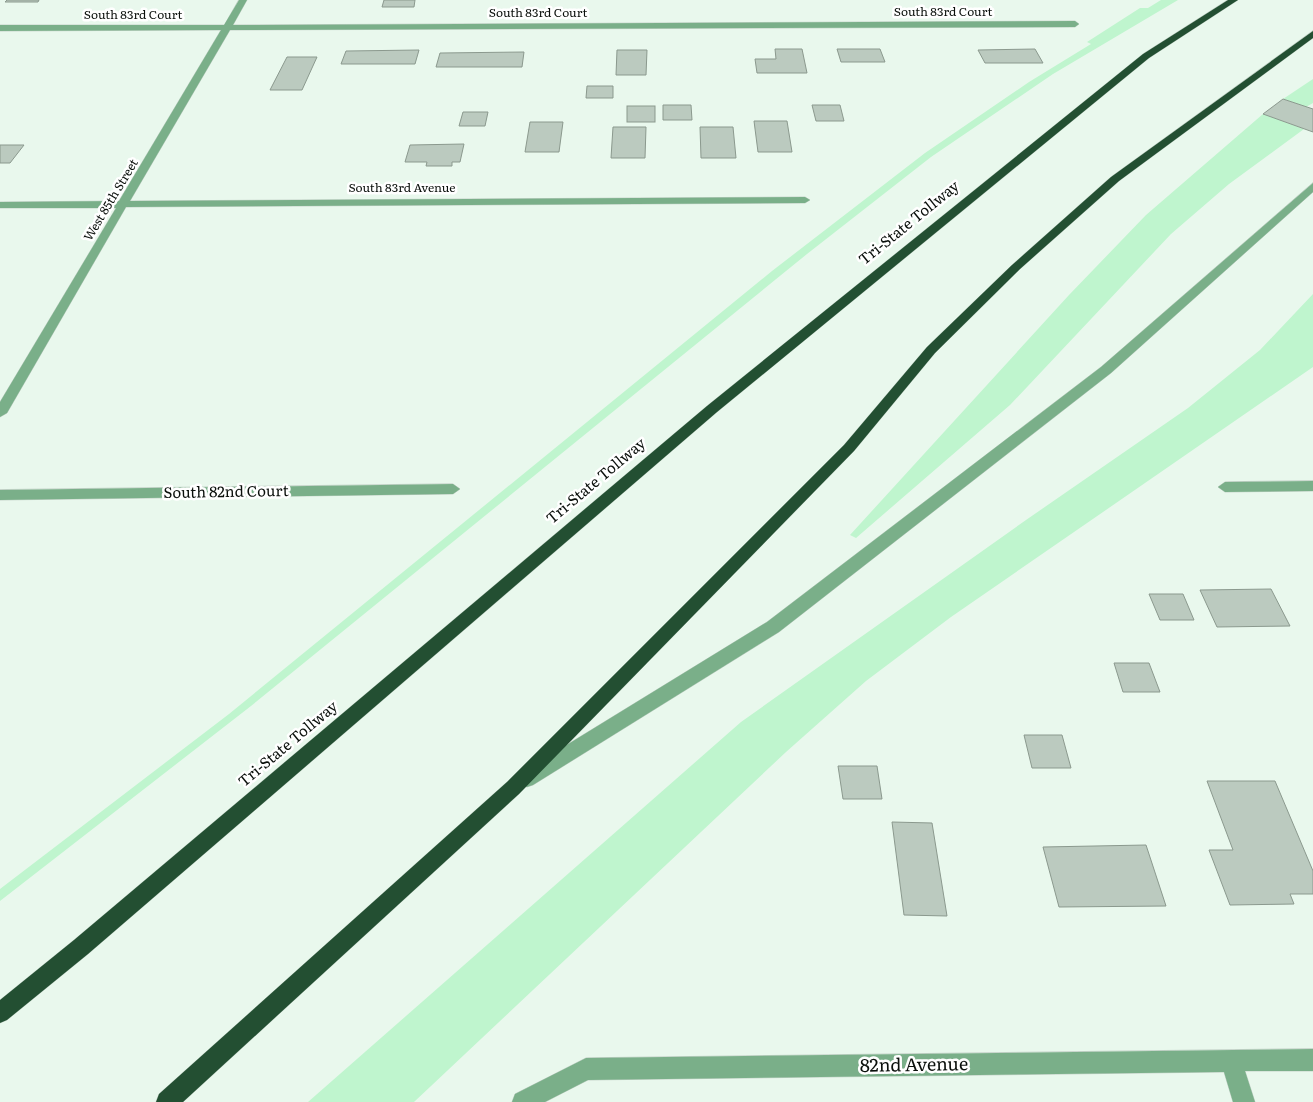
<svg xmlns="http://www.w3.org/2000/svg" width="1313" height="1102" viewBox="0 0 1313 1102" font-family="Literata,serif">
<rect width="100%" height="100%" fill="#e9f8ed"/>
<g fill="#bff5ce">
<polygon points="1161,0 1178,0 1053,74 931,157 807,254 251,706 0,901 0,889 229,714 772,271 925,153 1029,82 1091,44 1087,42 1140,8 1148,8"/>
<polygon points="1313,79 1313,103 1306,107 1283,99"/>
<polygon points="1263,114 1304,129 1229,184 1171,234 1010,405 856,538 850,535 1069,295 1146,215"/>
<polygon points="1313,294 1313,367 951,617 866,681 786,752 414,1102 308,1102 741,722 1026,520 1188,408 1260,350"/>
</g>
<g fill="#bbcabf" stroke="#8b998e">
<polygon points="7,0 39,0 38,2 5,2"/>
<polygon points="384,0 415,0 414,7 382,7"/>
<polygon points="775,49 802,49 807,73 757,73 755,59 776,59"/>
<polygon points="837,49 880,49 885,62 841,62"/>
<polygon points="1035,49 1043,63 985,63 978,50"/>
<polygon points="419,50 415,64 341,64 346,51"/>
<polygon points="617,50 647,50 646,75 616,75"/>
<polygon points="524,52 522,67 436,67 440,53"/>
<polygon points="287,57 317,57 302,90 270,90"/>
<polygon points="587,86 613,86 613,98 586,98"/>
<polygon points="1283,99 1313,109 1313,132 1263,114"/>
<polygon points="663,105 691,105 692,120 663,120"/>
<polygon points="812,105 840,105 844,121 816,121"/>
<rect x="627" y="106" width="28" height="16"/>
<polygon points="463,112 488,112 485,126 459,126"/>
<polygon points="754,121 787,121 792,152 758,152"/>
<polygon points="530,122 563,122 559,152 525,152"/>
<polygon points="613,127 646,127 645,158 611,158"/>
<polygon points="700,127 733,127 736,158 701,158"/>
<polygon points="464,144 460,162 452,162 452,166 426,166 427,162 405,162 410,145"/>
<polygon points="0,145 24,145 10,163 0,163"/>
<polygon points="1271,589 1290,626 1217,627 1200,590"/>
<polygon points="1149,594 1183,594 1194,620 1160,620"/>
<polygon points="1114,663 1149,663 1160,692 1123,692"/>
<polygon points="1024,735 1062,735 1071,768 1032,768"/>
<polygon points="838,766 877,766 882,799 843,799"/>
<polygon points="1207,781 1275,781 1313,871 1313,894 1290,894 1294,904 1230,905 1209,850 1233,850"/>
<polygon points="892,822 932,823 947,916 904,915"/>
<polygon points="1146,845 1166,906 1059,907 1043,847"/>
</g>
<g fill="none" stroke-linecap="round" stroke-linejoin="round">
<g stroke="#c5d3c9" stroke-width="1">
<polygon id="lane" points="1313,183 1313,192 1111,373 779,632 533,785 527,787 521,785 518,779 521,773 767,622 1101,367"/>
</g>
<g stroke="#c5d3c9" stroke-width="1">
<g id="street">
<polygon points="239,0 247,0 233,25 1075,21 1079,24 1075,27 230,30 130,201 805,197 810,200 805,203 126,207 7,413 0,417 0,402 116,208 0,208 0,202 119,201 221,30 0,31 0,25 224,25"/>
<polygon points="1313,481 1313,491 1225,492 1218,487 1225,482"/>
<polygon points="453,484 460,489 453,494 0,500 0,490"/>
<polygon points="1313,1049 1313,1071 1245,1071 1255,1102 1233,1102 1224,1072 588,1080 545,1102 512,1102 515,1094 586,1058"/>
</g>
</g>
<g stroke="#c5d3c9" stroke-width="1">
<g id="highway">
<polygon points="1228,0 1238,0 1149,58 717,412 88,954 7,1020 0,1023 0,1000 74,940 707,406 1143,54"/>
<polygon points="1313,31 1313,38 1119,181 1020,269 935,353 854,451 519,794 183,1102 156,1102 159,1094 507,782 844,445 927,347 1012,265 1111,177"/>
</g>
</g>
<use href="#lane" fill="#7aaf89" fill-rule="evenodd"/>
<use href="#street" fill="#7aaf89" fill-rule="evenodd"/>
<use href="#highway" fill="#234f32" fill-rule="evenodd"/>
</g>
<g text-anchor="middle" stroke-width="5" stroke-linejoin="round" paint-order="stroke">
<g font-size="12" fill="#0a0f0b" stroke="#fff">
<text x="943" y="16">South 83rd Court</text>
<text x="538" y="17">South 83rd Court</text>
<text x="133" y="19">South 83rd Court</text>
<text x="402" y="192">South 83rd Avenue</text>
<text transform="translate(111 200) rotate(-59)" y="4">West 85th Street</text>
</g>
<g font-size="15" fill="#0a0f0b" stroke="#fff">
<text transform="translate(909 223) rotate(-39)" y="5">Tri-State Tollway</text>
<text transform="translate(596 481) rotate(-40)" y="5">Tri-State Tollway</text>
<text transform="translate(226 492) rotate(-1)" y="5">South 82nd Court</text>
<text transform="translate(288 744) rotate(-40)" y="5">Tri-State Tollway</text>
</g>
<g font-size="18" fill="#0a0f0b" stroke="#fff">
<text transform="translate(914 1065) rotate(-1)" y="6">82nd Avenue</text>
</g>
</g>
</svg>
